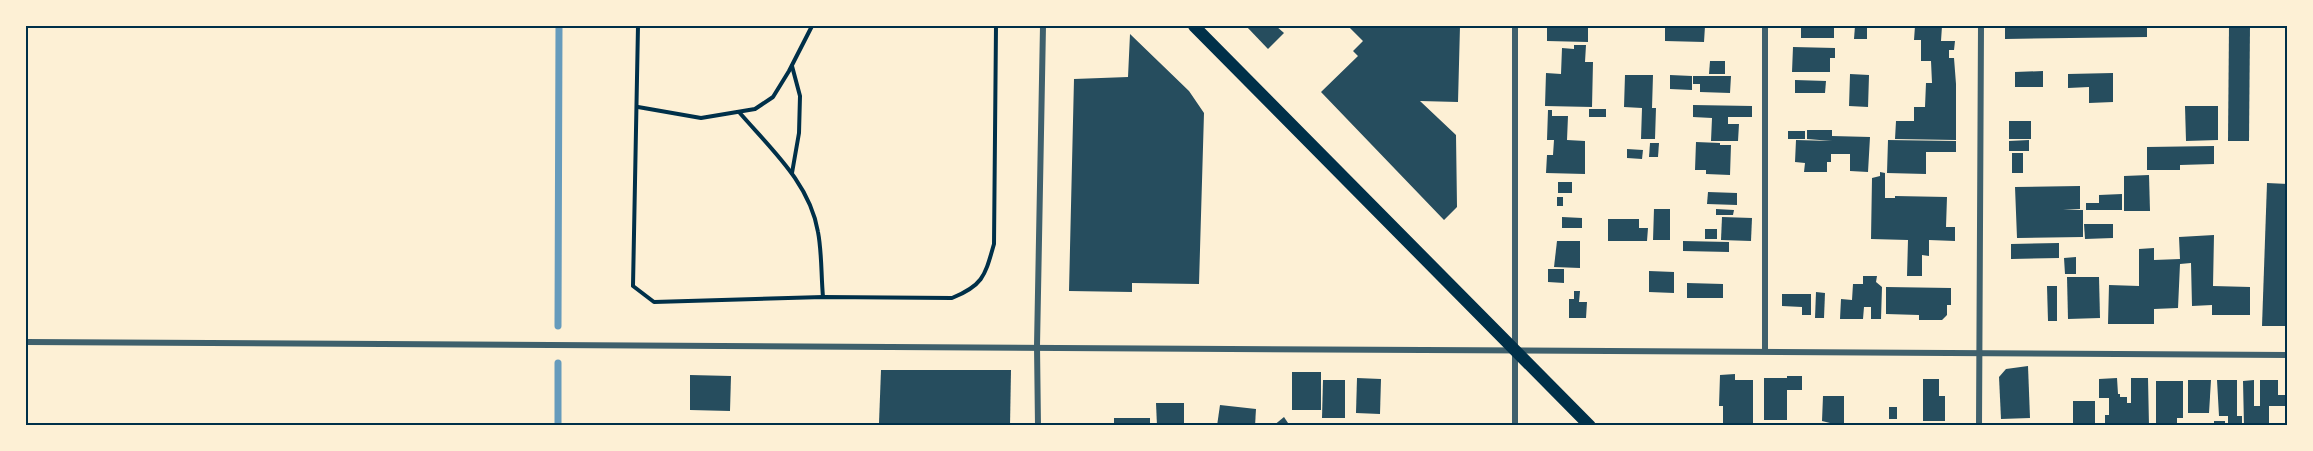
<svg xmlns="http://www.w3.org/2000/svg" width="2313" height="451" viewBox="0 0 2313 451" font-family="'Roboto Condensed',sans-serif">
<rect width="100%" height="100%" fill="#fdf0d5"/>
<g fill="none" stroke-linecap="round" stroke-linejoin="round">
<g stroke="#669bbc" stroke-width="7">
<polyline points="558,326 559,26"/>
<polyline points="558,426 558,363"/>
</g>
</g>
<g fill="#264d5e">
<polygon points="1246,26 1276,26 1284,33 1268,49"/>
<polygon points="1348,26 1460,26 1458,102 1420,101 1456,135 1457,207 1444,220 1321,92 1358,56 1353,51 1363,41"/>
<polygon points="1547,26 1594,26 1594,28 1588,28 1588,42 1547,41"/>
<polygon points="1665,26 1705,26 1704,42 1665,41"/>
<rect x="1801" y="26" width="33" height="12"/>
<polygon points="1855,26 1867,26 1867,39 1854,39"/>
<polygon points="1915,26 1942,26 1941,41 1955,41 1954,50 1949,50 1949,58 1954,58 1956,84 1956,140 1895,139 1896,121 1914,121 1914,107 1925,107 1926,83 1932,83 1931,61 1921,61 1921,40 1914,40"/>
<polygon points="2005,26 2147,26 2147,37 2005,39"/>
<polygon points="2229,26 2250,26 2249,141 2228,141"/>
<polygon points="1130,34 1189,91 1204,113 1199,284 1132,283 1132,292 1069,291 1074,79 1128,77"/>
<polygon points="1574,45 1586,45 1585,62 1593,62 1592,107 1545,106 1546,73 1561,74 1562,48 1574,49"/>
<polygon points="1793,47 1835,48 1835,58 1830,58 1830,72 1792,72"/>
<polygon points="1710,61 1725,61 1725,74 1709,74"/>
<polygon points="2043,71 2043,87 2015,87 2015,72"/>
<polygon points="2113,73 2113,102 2089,103 2089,87 2068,88 2068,74"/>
<polygon points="1850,74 1869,75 1868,107 1849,106"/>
<polygon points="1625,75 1653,75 1652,108 1656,108 1655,139 1641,139 1642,108 1624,107"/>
<polygon points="1670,75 1692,76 1692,90 1670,89"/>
<polygon points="1693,76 1731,76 1730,93 1700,92 1700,84 1693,84"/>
<polygon points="1795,80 1826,81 1825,93 1795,93"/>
<polygon points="1693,105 1752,106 1752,117 1728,117 1728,124 1739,124 1738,141 1711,141 1712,118 1693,117"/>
<polygon points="2185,106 2218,106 2218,140 2186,141"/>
<rect x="1589" y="109" width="17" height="8"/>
<polygon points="1548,110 1552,110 1552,116 1568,116 1567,140 1585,141 1585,174 1546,173 1547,155 1553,155 1554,140 1547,140"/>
<rect x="2009" y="121" width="22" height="18"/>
<polygon points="1807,130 1832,130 1832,136 1870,137 1868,172 1850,171 1850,154 1831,154 1831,162 1827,162 1827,172 1804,172 1805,163 1795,162 1796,140 1832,141 1807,139"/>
<rect x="1788" y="131" width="17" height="8"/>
<polygon points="1888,140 1956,141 1956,152 1926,152 1926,174 1887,173"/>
<polygon points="2029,140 2029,151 2009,151 2009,141"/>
<polygon points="1696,142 1720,143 1720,145 1731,145 1730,175 1706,174 1706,170 1695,170"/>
<polygon points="1650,143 1659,143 1658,157 1649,157"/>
<polygon points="2214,146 2214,164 2180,165 2180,170 2147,170 2147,147"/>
<polygon points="1627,149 1643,150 1642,159 1627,158"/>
<rect x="2012" y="153" width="11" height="20"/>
<polygon points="1880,172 1885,173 1885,198 1895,198 1895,196 1947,197 1946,227 1955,227 1955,241 1929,240 1929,256 1922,255 1922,276 1907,276 1908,240 1871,239 1872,178 1880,176"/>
<polygon points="2149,175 2150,211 2124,211 2124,176"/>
<rect x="1558" y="182" width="14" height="11"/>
<polygon points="2267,183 2288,184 2288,326 2262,326"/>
<polygon points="2080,186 2080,209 2063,210 2083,210 2083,237 2017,238 2015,187"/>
<polygon points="1708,192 1737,193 1737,205 1707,204"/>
<polygon points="2122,194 2122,210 2086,210 2086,203 2099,203 2099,195"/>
<rect x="1557" y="197" width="6" height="9"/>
<polygon points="1654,209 1670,209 1670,240 1653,240"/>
<polygon points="1716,209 1734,210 1733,215 1716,215"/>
<polygon points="1562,217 1582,218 1582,228 1562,228"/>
<polygon points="1722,217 1752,218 1751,241 1721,240"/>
<polygon points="1608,219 1639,219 1639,228 1648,228 1647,241 1608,241"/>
<polygon points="2084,224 2113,224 2113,238 2085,239"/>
<rect x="1705" y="229" width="12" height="10"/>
<polygon points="2214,235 2213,286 2250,287 2250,315 2212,315 2212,305 2192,306 2191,263 2180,264 2178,308 2154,309 2154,324 2108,324 2109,285 2139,286 2139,249 2154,248 2154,260 2180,259 2179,237"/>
<polygon points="1557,241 1580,241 1580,268 1554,267"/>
<polygon points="1683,241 1729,242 1729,252 1683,251"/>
<polygon points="2059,243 2059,258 2011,259 2011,244"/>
<polygon points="2076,257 2076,274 2065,274 2064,258"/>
<polygon points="1548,269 1564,269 1564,283 1548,282"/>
<polygon points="1649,271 1674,272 1674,293 1649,292"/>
<polygon points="1863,276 1877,276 1876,282 1882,287 1881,319 1871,319 1871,307 1864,307 1863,319 1840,319 1841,299 1852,300 1853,284 1863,284"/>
<polygon points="2067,277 2099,277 2100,318 2068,319"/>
<polygon points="1687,283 1723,284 1723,298 1687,298"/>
<polygon points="2047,286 2057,286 2057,321 2048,321"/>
<polygon points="1886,287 1951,288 1951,305 1947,305 1947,315 1942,320 1919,320 1919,315 1886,314"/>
<polygon points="1574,291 1580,291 1579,302 1587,302 1586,318 1569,318 1569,299 1574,299"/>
<polygon points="1816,292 1825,293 1824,318 1815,318"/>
<polygon points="1782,294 1811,294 1811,315 1802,315 1802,307 1782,306"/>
<polygon points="2028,366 2030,418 2001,419 1999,377 2006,369"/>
<polygon points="881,370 1011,370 1010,426 881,426 879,423"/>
<rect x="1292" y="372" width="29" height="38"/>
<polygon points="1735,374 1735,380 1753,380 1753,426 1723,425 1723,406 1719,406 1720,375"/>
<polygon points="690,375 731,376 730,411 690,410"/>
<polygon points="1787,376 1802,376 1802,390 1787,390 1787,420 1764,420 1764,378 1787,378"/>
<polygon points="1357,378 1381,379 1380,414 1356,413"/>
<polygon points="2117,378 2118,394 2120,394 2120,397 2127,397 2127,403 2131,403 2131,378 2148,378 2149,426 2107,426 2105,423 2105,415 2109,415 2109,398 2099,398 2099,379"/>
<polygon points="1923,379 1939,379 1939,396 1945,396 1945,421 1923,421"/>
<polygon points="1323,380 1345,380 1345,418 1322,418"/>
<polygon points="2188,380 2211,380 2209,413 2188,413"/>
<polygon points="2217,380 2237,380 2237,416 2242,416 2242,426 2228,426 2228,416 2219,416"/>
<polygon points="2254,380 2254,406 2260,406 2260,380 2278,380 2278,395 2288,395 2288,406 2269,406 2269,426 2244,426 2243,381"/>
<polygon points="2156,381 2183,381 2183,418 2177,418 2177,426 2156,426"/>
<polygon points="1823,396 1844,396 1844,426 1810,426 1810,423 1830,423 1822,421"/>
<rect x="2073" y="401" width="22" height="25"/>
<polygon points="1156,403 1184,403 1184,426 1157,426"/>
<polygon points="1220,405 1256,409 1255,426 1217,426"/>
<rect x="1889" y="407" width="8" height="12"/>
<polygon points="1284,417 1290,426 1273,426"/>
<rect x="1114" y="418" width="36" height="8"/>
<rect x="2214" y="421" width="11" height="5"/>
</g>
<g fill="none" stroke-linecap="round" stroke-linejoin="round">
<g stroke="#003049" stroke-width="4">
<path d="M638,26L633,286L654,302L823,297L952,298C984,285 985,275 994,244L996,26"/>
<polyline points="638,107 701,118 755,109 773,97 789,71 812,26"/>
<path d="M739,112C770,148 810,183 818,232C822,253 821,275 823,297"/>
<polyline points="792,173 799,133 800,96 792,66"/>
</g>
<g stroke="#3f606c" stroke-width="6">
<polyline points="1765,26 1765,351"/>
<polyline points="26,342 2288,355"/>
<polyline points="1038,426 1037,346 1043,26"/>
<polyline points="1515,426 1515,26"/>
<polyline points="1979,426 1981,26"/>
</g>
<polyline stroke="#003049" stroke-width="12" points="1194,26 1590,426"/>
</g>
<rect width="2313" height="451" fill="none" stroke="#fdf0d5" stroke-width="54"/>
<rect x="27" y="27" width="2259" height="397" fill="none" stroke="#003049" stroke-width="2"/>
</svg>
